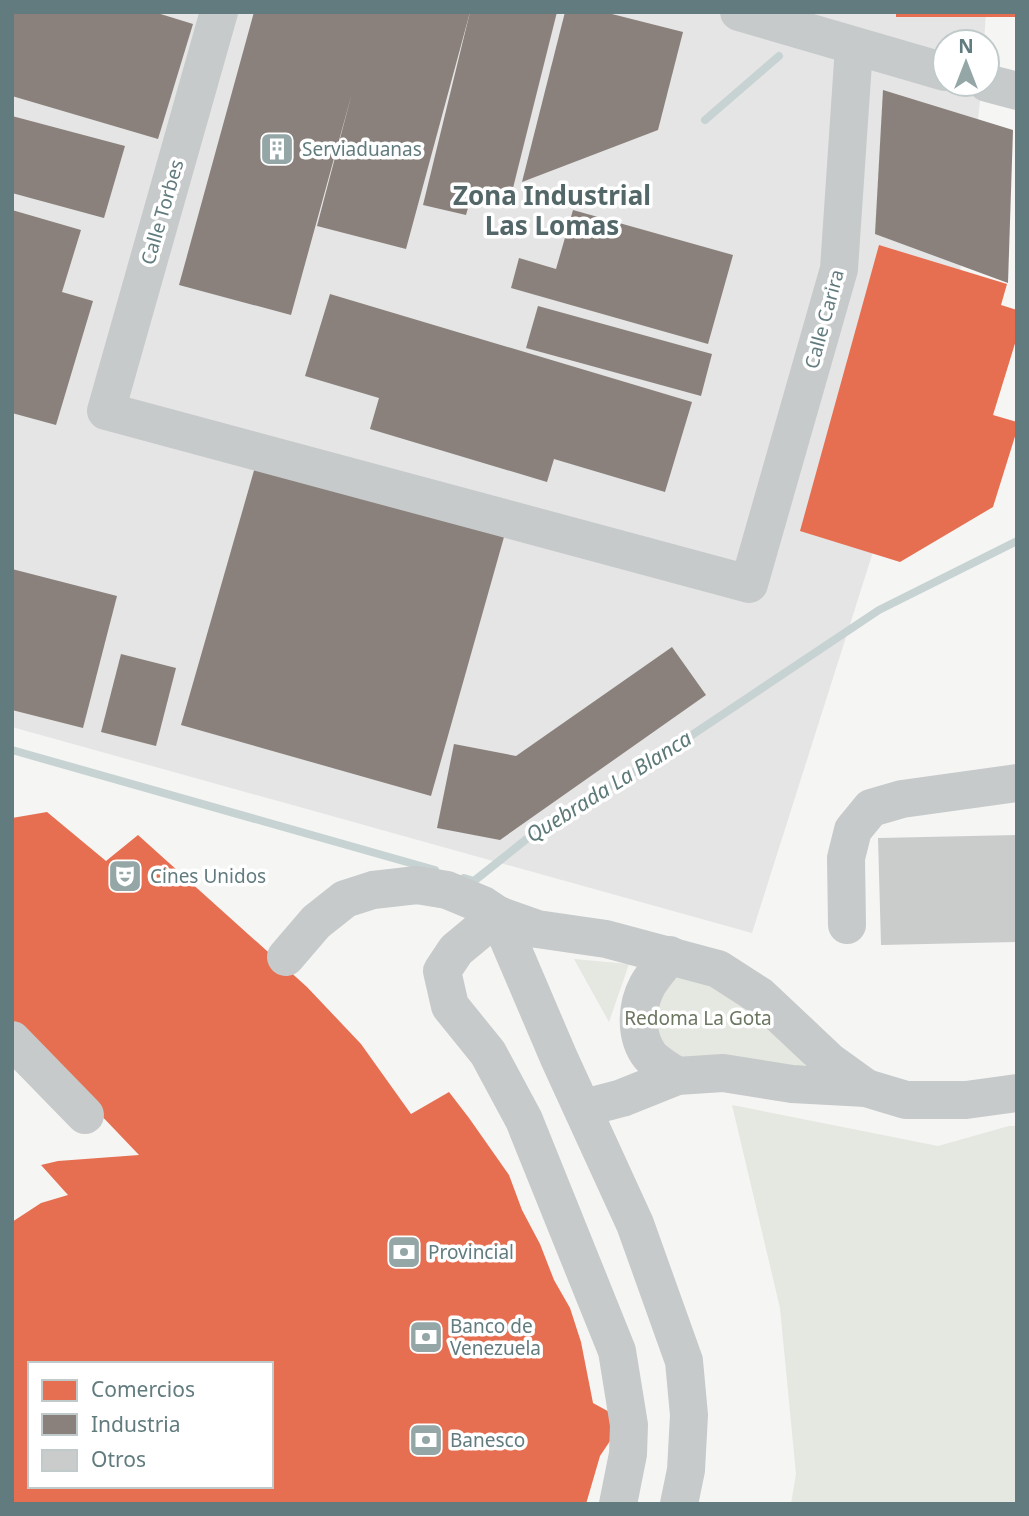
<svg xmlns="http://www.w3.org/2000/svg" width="1029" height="1516" viewBox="0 0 1029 1516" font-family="'Noto Sans',sans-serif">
<rect width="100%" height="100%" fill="#f5f5f4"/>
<polygon fill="#e4e5e4" points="12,12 986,12 984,42 945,42 945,84 982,84 959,281 752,933 12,727"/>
<g fill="#e5e7e1">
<polygon points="574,959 629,964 609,1022"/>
<polygon points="666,977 715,979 809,1056 802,1070 679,1061 652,1028"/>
<polygon points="732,1105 938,1146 1009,1126 1017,1126 1017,1504 791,1504 796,1474 780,1308"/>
</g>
<g fill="#e76f51" fill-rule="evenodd">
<rect x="896" y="12" width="121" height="5"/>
<polygon points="879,245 1007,284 1001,305 1017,310 1017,337 993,415 1017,422 1017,430 993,507 900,562 800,531"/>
<path d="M47,812L106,861L138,835L307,987L361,1044L411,1114L449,1092L469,1118L509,1175L522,1210L540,1244L554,1280L570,1308L581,1342L593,1403L624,1420L600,1456L586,1504H12V1222L41,1203L68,1195L41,1165L58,1161L139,1155L12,1022V818ZM30,1364H271V1486H30Z"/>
</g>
<g fill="#8a817c">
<polygon points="12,12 154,12 193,24 158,139 12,96"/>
<polygon points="254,12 470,12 406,249 317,226 352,93 291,315 179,285"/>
<polygon points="470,12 557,12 511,196 474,187 466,215 423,205"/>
<polygon points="565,12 604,12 683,32 658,130 522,182"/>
<polygon points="883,90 1013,130 1008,283 875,234"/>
<polygon points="12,116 125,146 104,218 12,193"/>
<polygon points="12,210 81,230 62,292 93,301 56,425 12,413"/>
<polygon points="573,210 733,255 708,344 511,288 519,258 556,269"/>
<polygon points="330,294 692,402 665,492 554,459 547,482 370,429 379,398 305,376"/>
<polygon points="538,306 712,354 701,396 526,348"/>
<polygon points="255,467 504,537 431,796 181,725"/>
<polygon points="12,569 117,596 83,728 12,710"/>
<polygon points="672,647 706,695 500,840 437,828 454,744 516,756"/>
<polygon points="121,654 176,668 156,746 101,732"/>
</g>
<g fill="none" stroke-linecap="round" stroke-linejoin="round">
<g stroke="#c7d3d2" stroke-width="8">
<polyline points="705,120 779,56"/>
<polyline points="12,750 435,870"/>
<polyline points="464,878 474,881 553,818 650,763 879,610 1017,541"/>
</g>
</g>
<polygon fill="#cacccc" points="1017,835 1017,942 881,945 878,838"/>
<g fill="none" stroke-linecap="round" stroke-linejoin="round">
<g stroke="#c7caca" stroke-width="38">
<polyline points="219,12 106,411 749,584 839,269 854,47"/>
<polyline points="739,12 945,72"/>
<polyline points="987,83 1017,91"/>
<polyline points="498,915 456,950 442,971 450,1006 488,1053 524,1120 617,1351 629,1425 628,1454 618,1504"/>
<polyline points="498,915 559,1058 635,1224 684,1361 689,1415 686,1470 679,1504"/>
<polyline points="847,925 846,858 853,830 871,808 902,799 1017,783"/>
<path d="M670,955C663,965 653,975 647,986C636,1007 635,1037 650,1056C657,1064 668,1070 677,1076"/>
<polyline points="286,957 316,922 345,899 373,890 417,885 447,890 483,905 498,915 537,929 606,939 718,969 760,996 830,1062 866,1088"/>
<polyline points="12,1040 85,1115"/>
<polyline points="584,1108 622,1098 677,1076 723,1073 792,1084 866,1088 906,1100 966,1100 1017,1093"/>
</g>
</g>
<defs>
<g id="building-square" transform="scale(1.75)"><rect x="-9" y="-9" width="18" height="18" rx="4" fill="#95a6a7" stroke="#fff"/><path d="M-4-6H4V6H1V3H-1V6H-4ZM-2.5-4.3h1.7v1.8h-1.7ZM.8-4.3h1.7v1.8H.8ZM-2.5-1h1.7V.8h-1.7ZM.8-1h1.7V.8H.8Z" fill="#fff"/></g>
<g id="theatre-square" transform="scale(1.75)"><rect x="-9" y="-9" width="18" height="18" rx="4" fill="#95a6a7" stroke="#fff"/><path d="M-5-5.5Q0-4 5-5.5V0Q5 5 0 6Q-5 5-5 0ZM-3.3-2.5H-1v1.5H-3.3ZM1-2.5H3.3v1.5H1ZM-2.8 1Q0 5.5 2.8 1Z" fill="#fff"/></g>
<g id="bank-square" transform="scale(1.75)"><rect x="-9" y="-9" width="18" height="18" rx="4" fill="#95a6a7" stroke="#fff"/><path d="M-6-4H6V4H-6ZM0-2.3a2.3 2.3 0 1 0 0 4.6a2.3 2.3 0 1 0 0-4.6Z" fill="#fff"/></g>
</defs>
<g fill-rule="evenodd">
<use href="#building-square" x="277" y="149"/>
<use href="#theatre-square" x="125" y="876"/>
<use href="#bank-square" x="404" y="1252"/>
<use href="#bank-square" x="426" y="1337"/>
<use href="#bank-square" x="426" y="1440"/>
</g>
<g text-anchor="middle" stroke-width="7" stroke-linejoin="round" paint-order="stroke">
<g font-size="19" fill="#617b7e" stroke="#fff" text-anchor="start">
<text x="302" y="156">Serviaduanas</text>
<text x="150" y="883">Cines Unidos</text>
<text x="428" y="1259">Provincial</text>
<text x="450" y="1333">Banco de<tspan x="450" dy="22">Venezuela</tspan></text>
<text x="450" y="1447">Banesco</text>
</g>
<g font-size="19" fill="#617b7e" stroke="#fff">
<text transform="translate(162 212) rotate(-74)" y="7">Calle Torbes</text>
<text transform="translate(824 319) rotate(-75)" y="7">Calle Carira</text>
</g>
<g font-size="19" fill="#6b7660" stroke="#fff">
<text x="698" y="1025">Redoma La Gota</text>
</g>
<g font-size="21" font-style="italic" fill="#5c7977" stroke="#fff">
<text transform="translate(609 787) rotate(-32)" y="7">Quebrada La Blanca</text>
</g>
<g font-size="26" font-weight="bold" fill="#536769" stroke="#fff">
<text x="552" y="205">Zona Industrial<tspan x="552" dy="30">Las Lomas</tspan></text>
</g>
</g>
<rect width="1029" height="1516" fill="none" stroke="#617b7e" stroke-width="28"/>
<rect x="28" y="1362" width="245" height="126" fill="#ffffff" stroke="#c0cacb" stroke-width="2"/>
<rect x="42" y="1380" width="35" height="21" fill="#e76f51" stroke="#c0cacb" stroke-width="2"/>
<text x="91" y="1397" font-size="21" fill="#617b7e">Comercios</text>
<rect x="42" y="1414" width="35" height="21" fill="#8a817c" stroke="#c0cacb" stroke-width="2"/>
<text x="91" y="1432" font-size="21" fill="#617b7e">Industria</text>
<rect x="42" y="1450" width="35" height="21" fill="#cacccc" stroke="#c0cacb" stroke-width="2"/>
<text x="91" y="1467" font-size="21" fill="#617b7e">Otros</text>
<g transform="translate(966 63)"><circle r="33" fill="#ffffff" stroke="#c0cacb" stroke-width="2"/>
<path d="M0-5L12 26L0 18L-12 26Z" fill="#95a6a7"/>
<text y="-10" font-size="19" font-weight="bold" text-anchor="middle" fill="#617b7e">N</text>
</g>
</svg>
